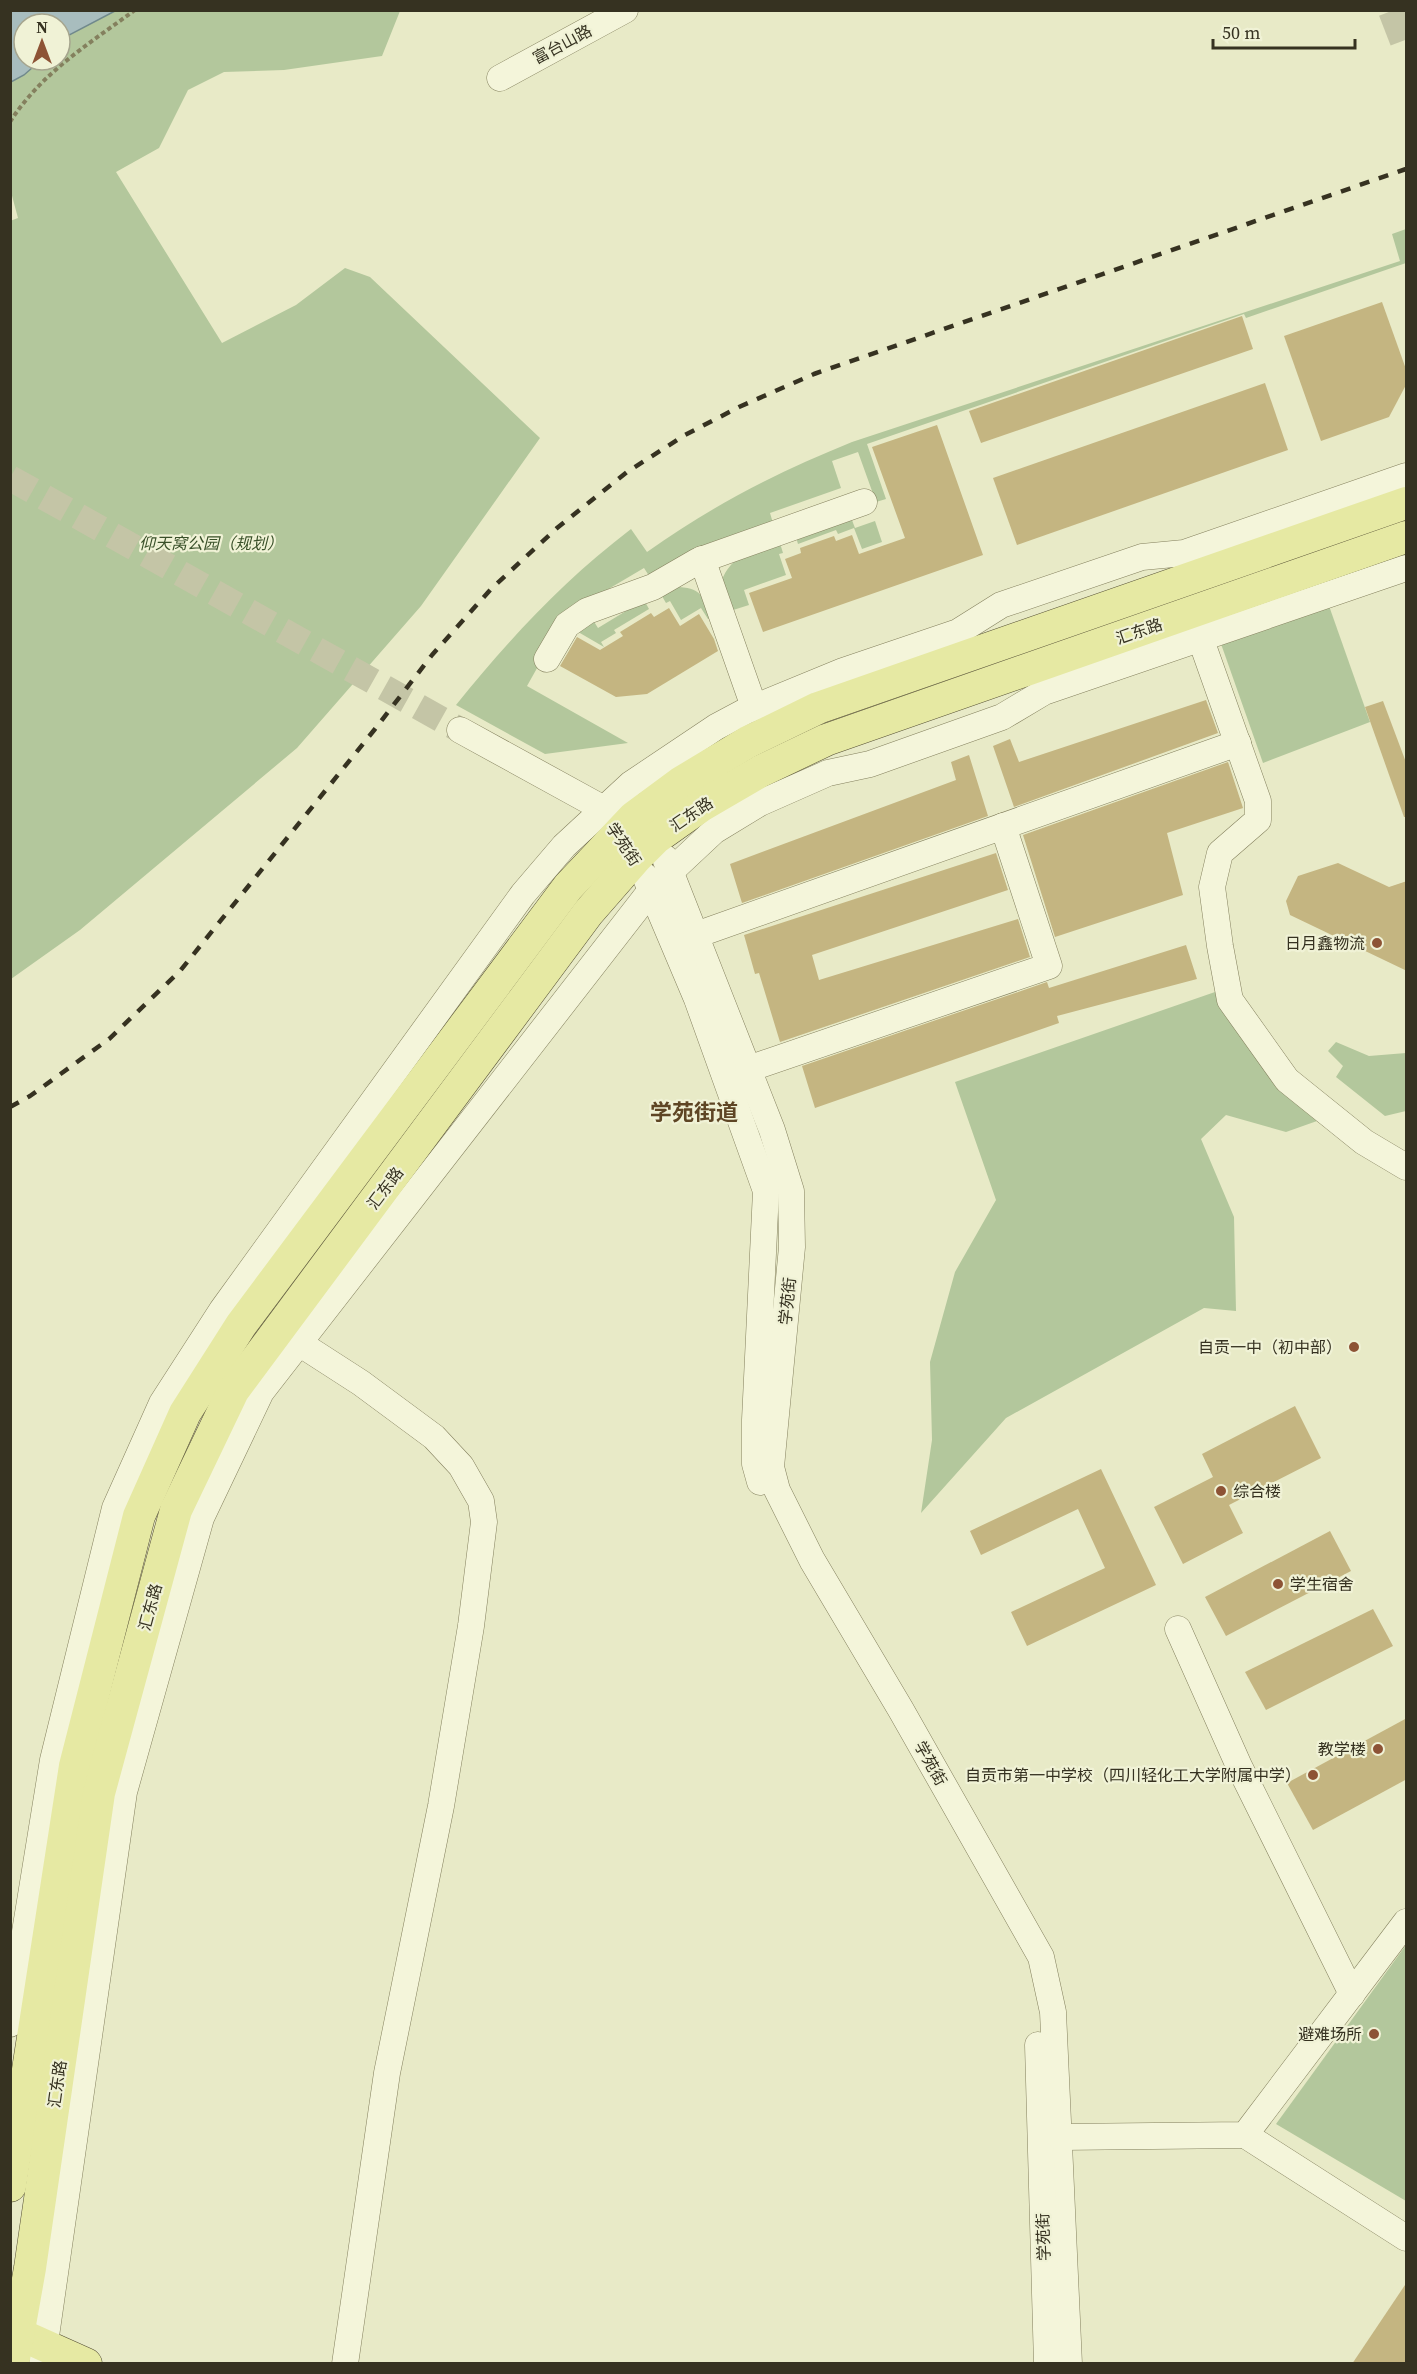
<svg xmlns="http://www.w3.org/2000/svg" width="1417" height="2374" viewBox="0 0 1417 2374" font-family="'Source Serif 4','Noto Sans SC',serif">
<rect width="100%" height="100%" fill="#e8eac7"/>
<g fill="#b3c79c">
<polygon points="115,11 400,11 382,56 284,70 224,72 188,90 159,148 116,172 222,343 296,305 345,268 370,277 540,438 421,606 297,748 80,930 11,979 10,221 18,218 11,192 11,82 24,75 41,60 60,60 60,43 69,35"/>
<path d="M1406,229V263L1246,318L1244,314L867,444L886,499L876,502L858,452L832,461L841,488L770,513L775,530L653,582L644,568L583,604L559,629L527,686L628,743L545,754L456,705C510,638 563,581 631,529L647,552C713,505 778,472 852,442L1400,261L1392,234Z"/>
<polygon points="850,515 855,528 875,521 882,542 862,549 854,528 838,534 836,530 798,544 795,534"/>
<path d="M779,540L783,553L779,554L786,575L744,590L749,605L730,611L722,580C732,554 755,550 779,540Z"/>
<path d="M675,587C701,587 703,596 713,617L708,619L701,608L681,620L670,601L666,603L659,591Z"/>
<polygon points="644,600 649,609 614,630 616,633 601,642 604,647 573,629 591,617 598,628"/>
<polygon points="1328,603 1370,722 1263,763 1220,641"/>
<polygon points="1215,992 1221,1009 1276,1086 1317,1121 1286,1132 1226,1115 1201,1139 1234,1217 1236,1311 1204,1308 1006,1418 921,1513 932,1440 930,1362 955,1272 996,1200 955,1082"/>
<polygon points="1336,1042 1369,1056 1406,1053 1406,1111 1385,1116 1336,1077 1343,1066 1328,1051"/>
<polygon points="1406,1945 1406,2201 1276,2124"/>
</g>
<polygon fill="#a8bdbe" stroke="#70898c" stroke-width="1.5" points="11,10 115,10 115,11 69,35 60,43 60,24 24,24 24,60 41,60 24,75 11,82"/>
<g fill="#c4b581">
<polygon points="1382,302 1407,372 1407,383 1389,417 1321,441 1284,336"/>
<polygon points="1242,316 1253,349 981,443 969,411"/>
<polygon points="1265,383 1288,450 1017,545 993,478"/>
<polygon points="937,425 983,555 763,632 749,593 792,578 785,559 801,553 800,548 834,536 836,541 852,535 859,554 905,538 872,447"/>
<polygon points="669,608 680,626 699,614 714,639 718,651 647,694 616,697 560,666 577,637 600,650 623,636 620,632 651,613 654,617"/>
<polygon points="1206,700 1218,733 1014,807 993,746 1010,739 1019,762"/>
<polygon points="1383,701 1407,765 1407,817 1404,817 1365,707"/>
<polygon points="969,755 988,816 742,903 730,864 956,780 951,762"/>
<polygon points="1228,762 1243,808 1167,833 1183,895 1055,937 1023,835"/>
<polygon points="996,853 1008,890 812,955 819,980 1018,919 1030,957 780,1042 759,973 755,974 744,935"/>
<polygon points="1338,863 1389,887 1407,881 1407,971 1290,915 1286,901 1298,876"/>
<polygon points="1186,945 1197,979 1057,1016 1059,1023 815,1108 802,1066 1047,982 1049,988"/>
<polygon points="1295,1406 1321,1458 1229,1505 1243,1533 1183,1564 1154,1507 1213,1477 1202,1454"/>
<polygon points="1101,1469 1156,1585 1027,1646 1011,1612 1105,1568 1078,1509 981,1555 970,1531"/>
<polygon points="1330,1531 1351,1571 1226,1636 1205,1597"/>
<polygon points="1373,1609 1393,1646 1266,1710 1245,1672"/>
<polygon points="1407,1718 1407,1779 1313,1830 1287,1783"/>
<polygon points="1407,2282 1407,2364 1352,2364"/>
</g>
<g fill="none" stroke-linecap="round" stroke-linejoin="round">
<polyline stroke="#c4c5a6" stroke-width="26" stroke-dasharray="26 13" stroke-linecap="butt" points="10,478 460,730"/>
<polyline stroke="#c4c5a6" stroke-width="32" stroke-dasharray="32 16" stroke-linecap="butt" points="1394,10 1406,41"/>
<g stroke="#84805e" stroke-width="27">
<g id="minor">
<polyline points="500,78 625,10"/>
<polyline points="702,559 754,707"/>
<polyline points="1201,640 1258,801 1258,820 1220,853 1212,887 1220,946 1230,1000 1287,1080 1364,1142 1406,1167"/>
<polyline points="547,659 567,625 587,611 653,587 698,561 864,502"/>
<polyline points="460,730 602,808 617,812"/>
<polyline points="665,858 772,1130 791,1191 792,1247 771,1467 777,1490 812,1560 901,1710 1041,1957 1053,2012 1069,2364"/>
<polyline points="645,876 697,999 766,1191 755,1420 755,1464 760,1482"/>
<polyline points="696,935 1238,743"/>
<polyline points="748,1069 1049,966 1003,826"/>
<polyline points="299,1343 361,1383 434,1437 461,1466 481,1501 484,1522 471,1626 441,1806 387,2073 345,2364"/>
<polyline points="1178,1629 1239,1766 1352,1994"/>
<polyline points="10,2024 53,1760 115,1508 162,1403 222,1310 523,894 564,846 631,784 716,727 746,711 843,671 958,632 1001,605 1142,557 1184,553 1406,476"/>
<polyline points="1038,2045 1047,2364"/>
<polyline points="1245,2135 1406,2238"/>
<polyline points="1060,2137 1245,2135 1406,1922"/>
<polyline points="42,2364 124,1792 201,1518 261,1392 652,889 714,831 760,803 828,773 870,764 1002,717 1044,692 1406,568"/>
</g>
</g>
<g stroke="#524c32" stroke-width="33">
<g id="major">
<polyline points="10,2186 75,1766 139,1516 185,1413 241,1325 568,887 634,817 680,783 748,742 818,708 1406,503"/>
<polyline points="10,2330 86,2364"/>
<polyline points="13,2364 30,2268 99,1793 176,1510 233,1391 588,913 636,858 656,838 701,806 761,771 826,740 1406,537"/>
</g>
</g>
<path stroke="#84805e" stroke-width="4" stroke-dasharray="4.5 3" stroke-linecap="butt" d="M10,122C41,73 90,43 135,10"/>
<use href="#minor" stroke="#f4f5da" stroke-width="26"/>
<use href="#major" stroke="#e6e9a3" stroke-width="32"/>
<polyline stroke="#363221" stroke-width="4.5" stroke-dasharray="10 10" stroke-linecap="butt" points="10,1107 30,1096 109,1039 180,971 375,729 432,655 491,589 557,528 627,472 685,435 739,407 814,374 1406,169"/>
</g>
<g fill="#8d5335" stroke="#f0f2d6" stroke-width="2">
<circle cx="1377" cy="943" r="6"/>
<circle cx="1354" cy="1347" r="6"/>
<circle cx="1221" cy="1491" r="6"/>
<circle cx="1278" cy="1584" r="6"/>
<circle cx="1378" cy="1749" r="6"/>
<circle cx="1313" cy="1775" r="6"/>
<circle cx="1374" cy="2034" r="6"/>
</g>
<g text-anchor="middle" stroke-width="4.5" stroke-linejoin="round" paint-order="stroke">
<g font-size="16" fill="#363221" stroke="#f0f2d6">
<text transform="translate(562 44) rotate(-28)" y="6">富台山路</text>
<text transform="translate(1139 631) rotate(-19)" y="6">汇东路</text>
<text transform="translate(691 814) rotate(-34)" y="6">汇东路</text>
<text transform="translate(624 844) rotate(56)" y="6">学苑街</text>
<text transform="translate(385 1188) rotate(-53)" y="6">汇东路</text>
<text transform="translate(787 1301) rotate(-84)" y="6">学苑街</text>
<text transform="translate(150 1607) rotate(-75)" y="6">汇东路</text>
<text transform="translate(931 1763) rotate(61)" y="6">学苑街</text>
<text transform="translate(57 2084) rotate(-82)" y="6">汇东路</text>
<text transform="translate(1043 2237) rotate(-92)" y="6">学苑街</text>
</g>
<g font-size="16" font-style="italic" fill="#395029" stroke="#f0f2d6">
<text x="211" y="549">仰天窝公园（规划）</text>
</g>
<g font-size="16" fill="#363221" stroke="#f0f2d6" text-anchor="end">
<text x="1365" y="949">日月鑫物流</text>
<text x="1342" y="1353">自贡一中（初中部）</text>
<text x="1233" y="1497" text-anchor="start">综合楼</text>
<text x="1290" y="1590" text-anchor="start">学生宿舍</text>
<text x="1366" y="1755">教学楼</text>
<text x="1301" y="1781">自贡市第一中学校（四川轻化工大学附属中学）</text>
<text x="1362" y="2040">避难场所</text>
</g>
<g font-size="22" font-weight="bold" fill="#5e4524" stroke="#f0f2d6">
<text x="694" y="1120">学苑街道</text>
</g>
</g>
<rect width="1417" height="2374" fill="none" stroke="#363221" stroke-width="24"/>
<g transform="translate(42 42)"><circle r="28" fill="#f0f2d6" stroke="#a6a58e" stroke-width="1.5"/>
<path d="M0-4.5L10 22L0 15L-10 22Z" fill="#8d5335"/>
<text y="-9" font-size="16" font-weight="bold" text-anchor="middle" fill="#363221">N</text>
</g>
<path d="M1213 39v9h142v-9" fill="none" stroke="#363221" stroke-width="3"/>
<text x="1222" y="39" font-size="18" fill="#363221" stroke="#f0f2d6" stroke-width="4.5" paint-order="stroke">50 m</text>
</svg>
